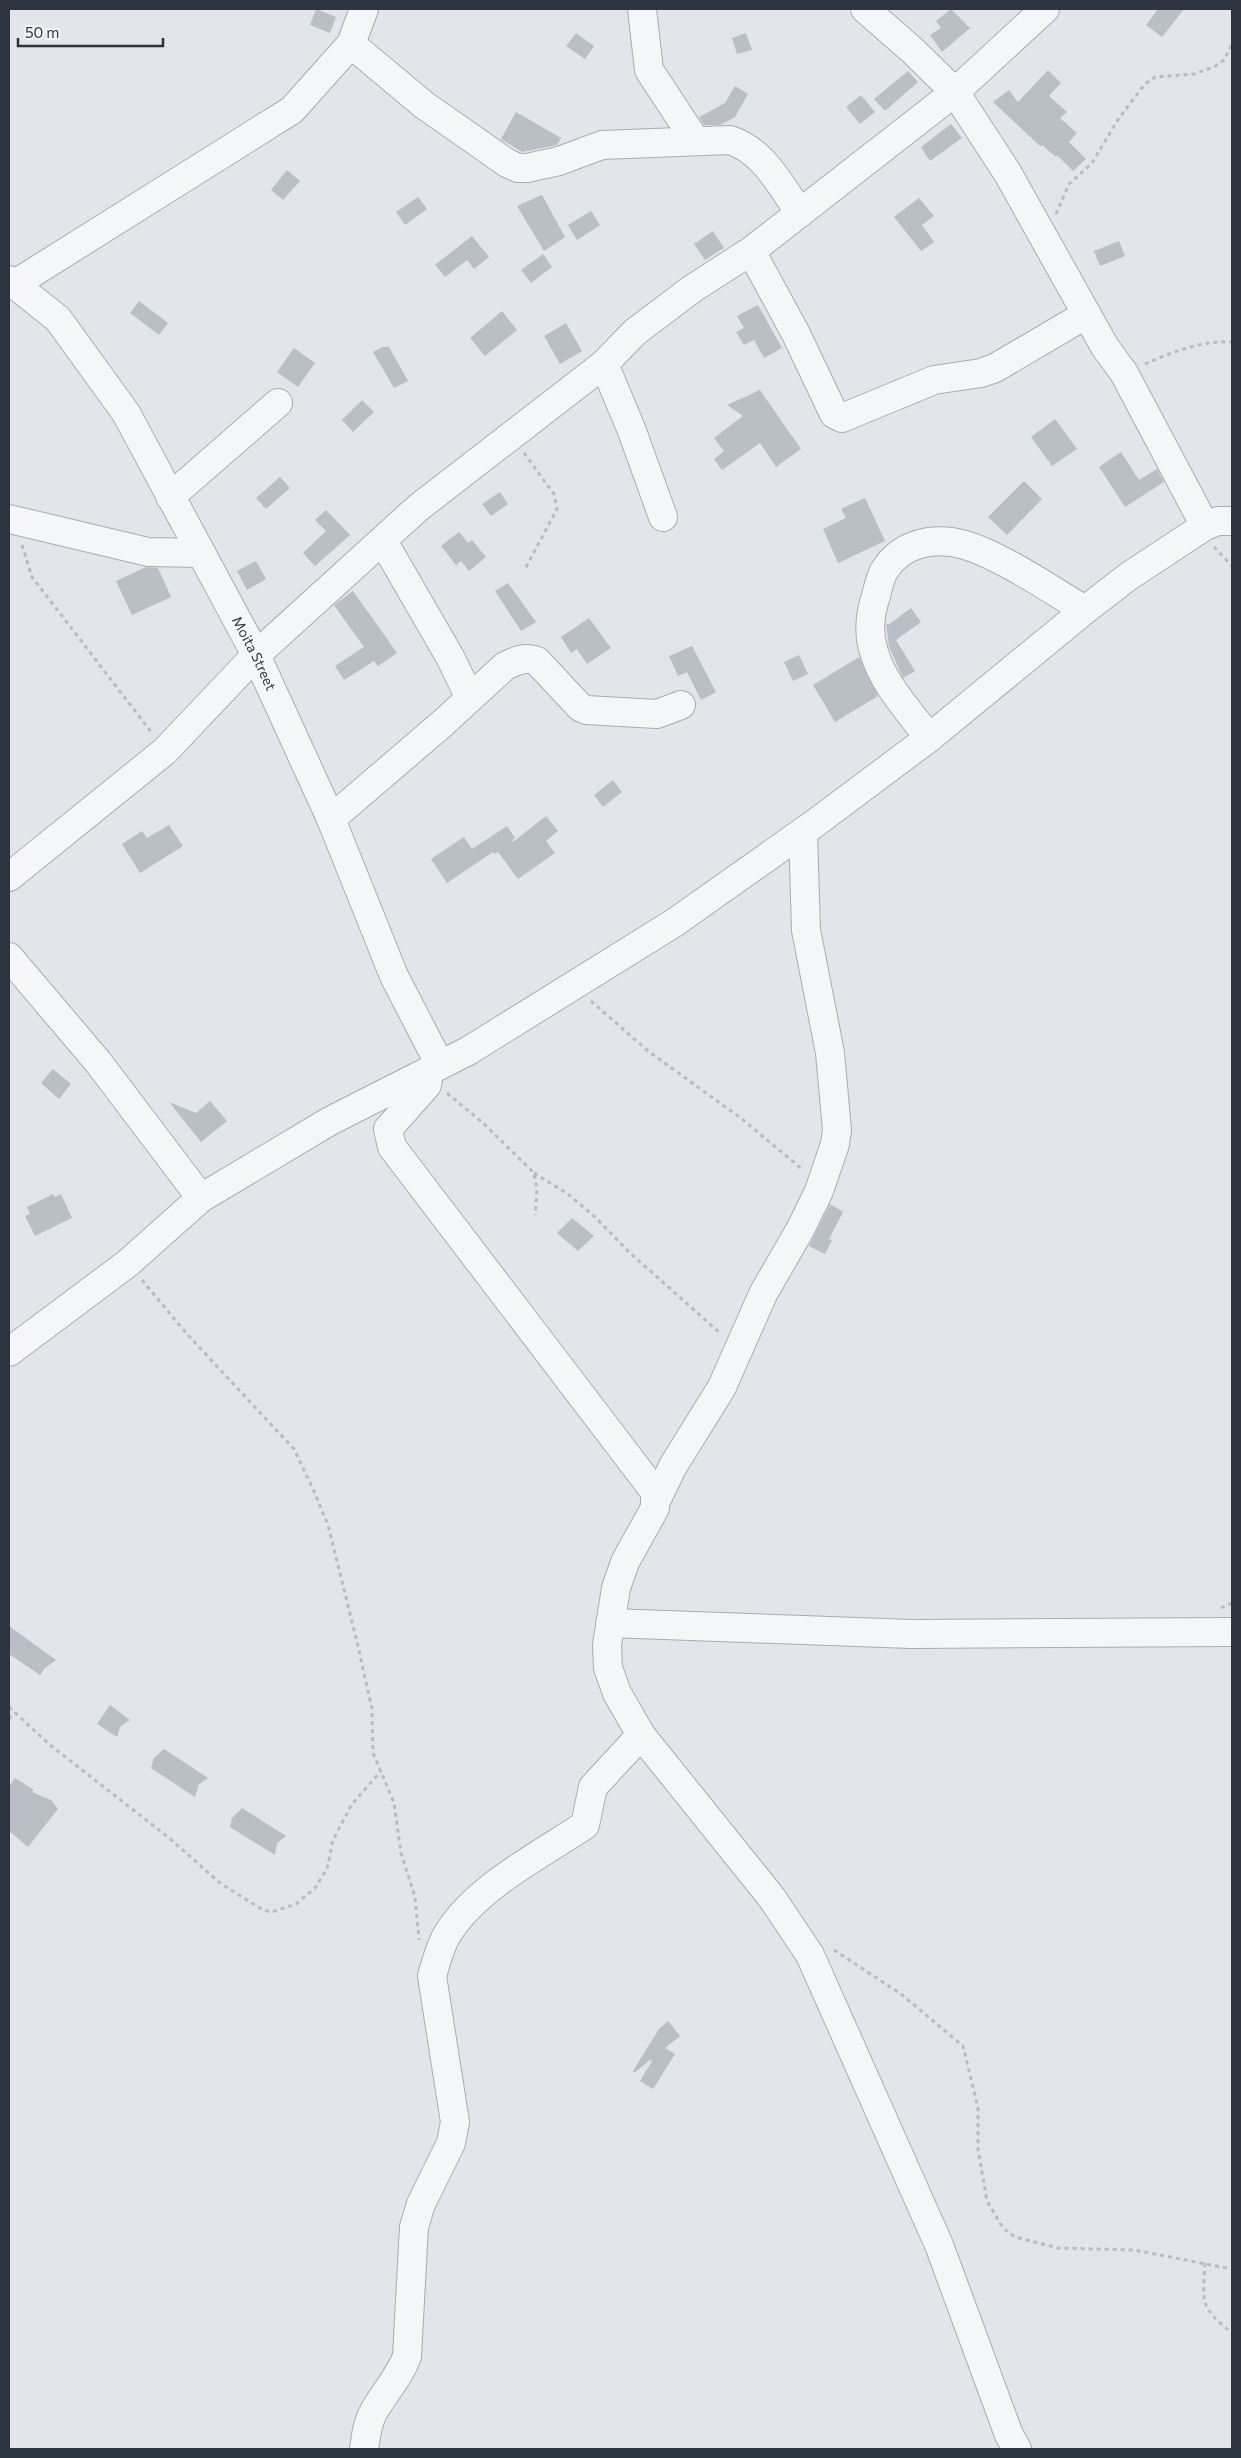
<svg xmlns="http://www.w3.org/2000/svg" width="1241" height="2458" viewBox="0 0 1241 2458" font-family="Commissioner,sans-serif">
<rect width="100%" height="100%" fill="#e2e5e9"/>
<g fill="#babfc5">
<polygon points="316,9 336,17 330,33 310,25"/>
<polygon points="951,9 970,28 942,52 930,35 941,28 936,21"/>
<polygon points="1158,9 1184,9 1162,37 1146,25"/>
<polygon points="576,33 594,46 585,59 566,46"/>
<polygon points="746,33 752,50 737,54 732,38"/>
<polygon points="1048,70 1061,83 1049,96 1067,112 1060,118 1077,133 1069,142 1086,159 1073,171 1057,155 1056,157 1042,145 1040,146 993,102 1009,90 1018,102"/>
<polygon points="908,71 918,82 885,111 874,99"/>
<polygon points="735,86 748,94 735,117 720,125 704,125 699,117 725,103"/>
<polygon points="861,95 875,112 860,124 846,107"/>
<polygon points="516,112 561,138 557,145 522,152 501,139"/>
<polygon points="951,124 962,138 930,161 921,147"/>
<polygon points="287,170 300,181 283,200 271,190"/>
<polygon points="542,195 565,237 544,251 517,206"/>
<polygon points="418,197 427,209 405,225 396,212"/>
<polygon points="919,198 934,216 922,225 934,242 921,251 894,217"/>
<polygon points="591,211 600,225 577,240 568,225"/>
<polygon points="713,231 724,248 705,260 694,244"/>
<polygon points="472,236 489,257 474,269 467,260 445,277 435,265"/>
<polygon points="1119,241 1125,256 1100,266 1094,251"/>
<polygon points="543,254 552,267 531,283 521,270"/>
<polygon points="139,301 168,323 159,335 130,313"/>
<polygon points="758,305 782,348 764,358 754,340 744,345 736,332 744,328 737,316"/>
<polygon points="502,311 517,330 485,356 470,338"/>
<polygon points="566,323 582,351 560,364 544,336"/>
<polygon points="383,347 389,347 408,381 394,388 373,352"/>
<polygon points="294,348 315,363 298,387 277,372"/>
<polygon points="760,390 801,449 776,467 760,443 722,470 714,459 724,451 714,438 743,416 727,405"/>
<polygon points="362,400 374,412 353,432 342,420"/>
<polygon points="1055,419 1077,449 1052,466 1031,437"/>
<polygon points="1121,452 1139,480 1157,469 1164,482 1125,507 1099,467"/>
<polygon points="280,477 290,488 266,509 256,498"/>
<polygon points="1024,481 1042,499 1007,535 988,517"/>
<polygon points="500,492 508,504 491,516 482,504"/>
<polygon points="865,498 885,541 838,563 823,529 846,518 841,509"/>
<polygon points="326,510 350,535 315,566 303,553 326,531 315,520"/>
<polygon points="459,532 468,543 472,540 486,557 469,571 461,561 456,565 441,546"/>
<polygon points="256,561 266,579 247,590 237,571"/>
<polygon points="146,567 158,568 171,597 132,615 116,581"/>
<polygon points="508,583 536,622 521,631 495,591"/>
<polygon points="353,591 397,653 378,666 374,661 344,680 335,666 364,647 334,605"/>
<polygon points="911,608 921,622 896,640 915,671 903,678 889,647 886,623 888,625"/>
<polygon points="589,618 611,648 587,664 577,649 571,653 561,637"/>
<polygon points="692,646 716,692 701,700 687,672 678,676 669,656"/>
<polygon points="799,655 808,674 793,681 784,662"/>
<polygon points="859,657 878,696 835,722 813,685"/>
<polygon points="613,780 622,792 603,807 594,795"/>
<polygon points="546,816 558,831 546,841 555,853 518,879 498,852 494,854 493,852 447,883 431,859 464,837 472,849 507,826 515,838 512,840 513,842"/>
<polygon points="169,825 183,846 140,873 122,844 142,831 147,838"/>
<polygon points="53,1069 71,1084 59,1099 41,1083"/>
<polygon points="210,1101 227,1121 201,1142 169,1102 196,1113"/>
<polygon points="53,1194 55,1197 61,1194 72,1218 35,1236 25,1216 30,1214 27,1207"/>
<polygon points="830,1204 843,1212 829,1239 832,1240 825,1254 809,1246"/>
<polygon points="572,1218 594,1236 578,1251 557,1233"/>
<polygon points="9,1626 56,1660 45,1668 40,1675 9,1654"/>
<polygon points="110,1705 130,1720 120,1727 117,1737 97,1724"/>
<polygon points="164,1749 208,1778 199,1784 195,1797 151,1768 154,1758"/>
<polygon points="15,1778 34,1790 32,1792 51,1800 58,1809 28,1847 9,1831 9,1786"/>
<polygon points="242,1808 286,1836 277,1843 275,1855 230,1827 232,1818"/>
<polygon points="668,2021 680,2036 665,2048 675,2054 653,2089 640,2081 652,2061 650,2060 634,2073 633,2071 659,2029"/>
</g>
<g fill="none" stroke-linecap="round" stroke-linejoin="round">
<g stroke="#a8acb3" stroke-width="30">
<g id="minor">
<polyline points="642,9 649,70 695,140"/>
<polyline points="865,9 912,50 955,92 1007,172 1105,347 1124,373 1205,526"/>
<path d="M351,44L424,105L507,163L518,168H527L559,161L602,145L730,140C764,151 780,185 800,213"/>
<polyline points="751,251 796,334 834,414 842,418 934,380 981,373 995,368 1087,314"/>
<path id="s1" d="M9,280L58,319L126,413L256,655L331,819L394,976L440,1065"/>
<polyline points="9,285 15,284 292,110 351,44 364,9"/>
<polyline points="604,364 632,431 663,517"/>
<polyline points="170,497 278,403"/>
<polyline points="9,519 148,552 200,553"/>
<polyline points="383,541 450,657 470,698"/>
<path d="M929,738C910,712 883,684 874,652C868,634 870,613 876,596C878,588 880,578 884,571C901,543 934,536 965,545C1002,556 1051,590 1085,610"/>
<path d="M331,819L443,723L505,666C516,661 525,656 537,661L580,707L586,710L657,714L681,705"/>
<polyline points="9,877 165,751 256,655 419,507 604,364 635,332 692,289 751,251 955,92 1045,9"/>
<polyline points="9,957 98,1062 201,1198"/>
<polyline points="429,1071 427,1085 388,1129 392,1147 655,1492 655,1508 625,1562 616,1588 607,1645 608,1668 617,1693 641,1735 772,1898 810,1955 939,2245 1009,2435 1017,2449"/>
<polyline points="9,1352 128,1263 201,1198 330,1121 468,1051 674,923 814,824 929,738 1085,610 1129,576 1205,526 1218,521 1232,521"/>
<polyline points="656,1501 673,1466 722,1387 763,1294 801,1228 819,1191 835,1144 837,1130 830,1053 806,930 803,832"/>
<polyline points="610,1623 911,1634 1232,1632"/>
<path d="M364,2449C366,2436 367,2423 374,2411C385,2392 400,2376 407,2356L414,2227L421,2204L451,2143L455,2122L432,1976C436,1962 440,1946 448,1933C477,1887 540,1855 585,1825L593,1787L641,1735"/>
</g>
</g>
<g stroke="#b9bcc0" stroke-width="3" stroke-dasharray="4 4" stroke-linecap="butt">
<polyline points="1056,214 1069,184 1092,163 1119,118 1145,84 1155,77 1194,74 1214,67 1224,60 1232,44"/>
<path d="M1145,364C1172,352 1203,340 1232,342"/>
<polyline points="524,453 554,494 557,509 524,571"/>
<polyline points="22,545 32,577 152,733"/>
<polyline points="1214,547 1232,566"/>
<polyline points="591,1001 648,1051 742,1119 803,1170"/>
<polyline points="447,1093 483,1123 534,1173 537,1190 535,1215"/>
<polyline points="534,1173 568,1194 595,1217 629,1252 721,1334"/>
<polyline points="142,1280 186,1333 294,1449 313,1489 328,1525 357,1642 372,1709 373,1753 394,1803 401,1853 415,1897 419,1940"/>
<polyline points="1221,1608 1232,1603"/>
<polyline points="9,1707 50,1745 168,1837 220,1883 263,1910 272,1912 296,1904 315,1888 327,1869 333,1840 352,1804 381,1771"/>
<polyline points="9,1719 14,1712"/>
<polyline points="834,1950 901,1994 963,2046 978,2108 978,2149 987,2201 1003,2228 1015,2237 1058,2248 1134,2250 1232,2269"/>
<path d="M1205,2263C1203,2304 1199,2306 1232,2333"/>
</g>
<use href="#minor" stroke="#f5f6f8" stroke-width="28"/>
</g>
<g text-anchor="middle" stroke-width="4.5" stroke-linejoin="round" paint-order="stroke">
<g font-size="14" fill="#2c343f" stroke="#f2f4f7">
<text dy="5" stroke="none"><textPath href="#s1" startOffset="451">Moita Street</textPath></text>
</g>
</g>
<rect width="1241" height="2458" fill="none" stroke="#2c343f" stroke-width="20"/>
<path d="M18 38v8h145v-8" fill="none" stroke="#2c343f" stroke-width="2.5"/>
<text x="25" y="38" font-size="15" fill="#2c343f" stroke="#f2f4f7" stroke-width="4" paint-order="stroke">50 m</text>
</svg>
